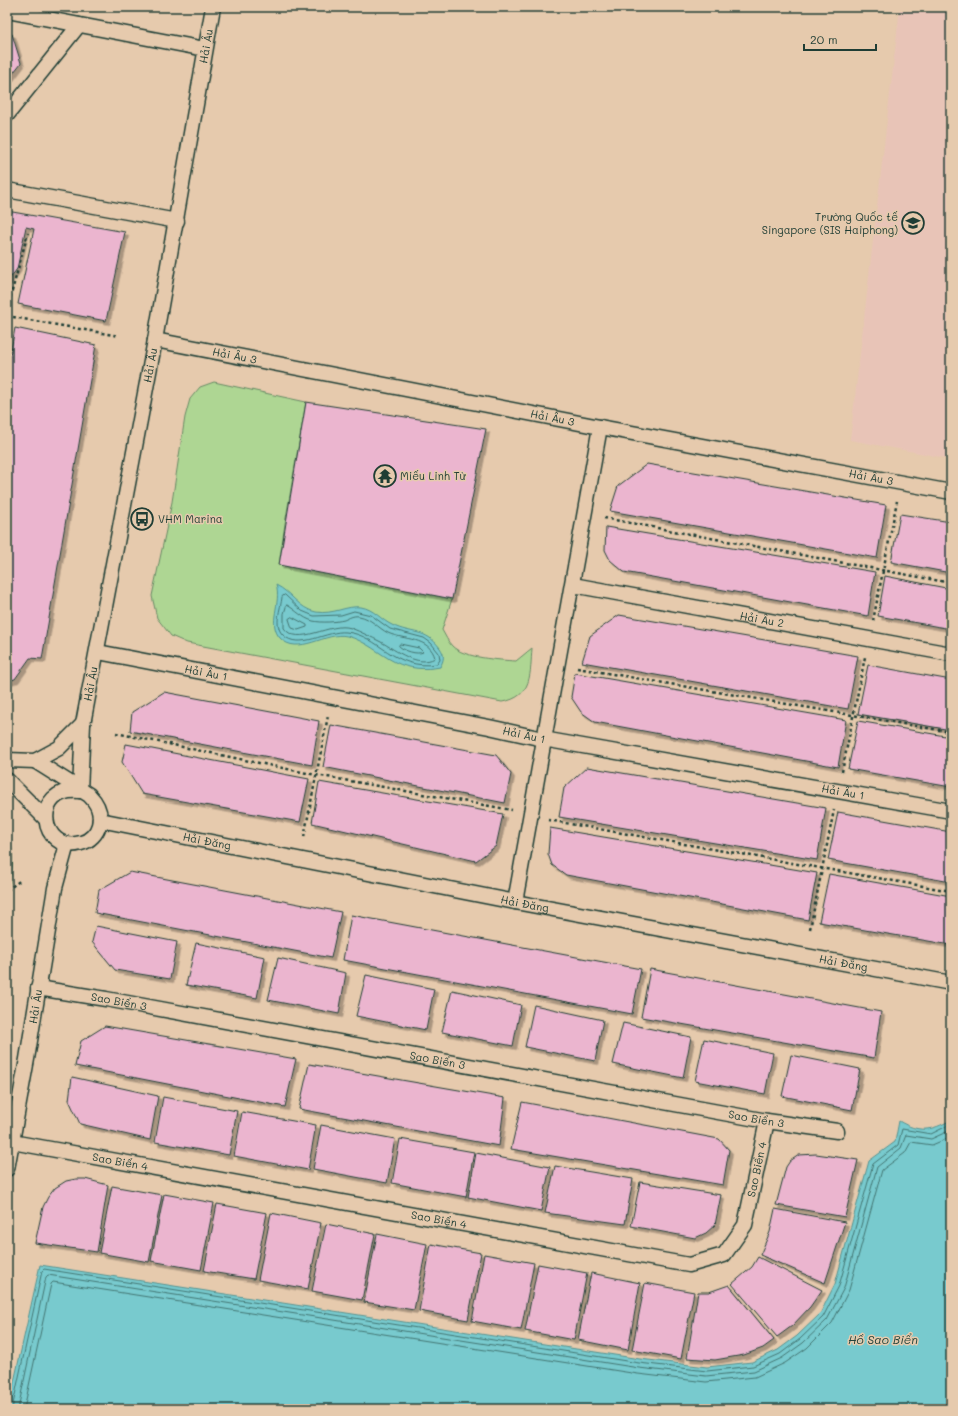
<svg xmlns="http://www.w3.org/2000/svg" width="958" height="1416" viewBox="0 0 958 1416" font-family="Mali,sans-serif">
<defs>
<filter id="shadow"><feDropShadow dx="3.5" dy="3.5" stdDeviation="0" flood-color="#0004"/></filter>
</defs>
<rect width="100%" height="100%" fill="#e6caad"/>
<filter id="ink" filterUnits="userSpaceOnUse"><feTurbulence type="fractalNoise" baseFrequency=".025" numOctaves="2"/><feDisplacementMap in="SourceGraphic" scale="8" xChannelSelector="R" yChannelSelector="G"/><feConvolveMatrix kernelMatrix="1 2 1 2 8 2 1 2 1" color-interpolation-filters="sRGB"/></filter>
<g filter="url(#ink)">
<polygon fill="#e8c4b7" points="900,7 951,7 951,459 850,440"/>
<g fill="#aed693" stroke="#668a64">
<path d="M214,382L306,402L285,524L279,565L452,599L442,630C445,635 448,642 452,646C464,658 499,660 516,661L532,648C530,673 533,697 502,702L187,643L171,636L157,618L152,596L172,502L185,417L190,399L200,387Z"/>
<path d="M7,833C17,854 11,875 7,897Z"/>
</g>
<g fill="#78cace" stroke="#549290">
<path d="M276,585C291,592 299,609 316,612C333,615 347,605 361,607C374,609 381,620 392,625C412,635 425,628 440,648C445,655 444,660 440,667C425,670 409,669 395,662C379,654 366,641 347,636C326,631 298,657 280,638C267,623 282,603 276,585Z"/>
<path d="M951,1120V1409H8L40,1265L640,1359L707,1367L752,1362L778,1350L797,1336L820,1314L835,1284L869,1161L895,1142L899,1121C919,1133 931,1131 951,1120Z"/>
</g>
<g fill="none" stroke-linecap="round" stroke-linejoin="round">
<g stroke="#437572" stroke-width="1">
<path d="M285,595L302,611L314,616L341,615L354,611L371,615L390,629L424,638L431,643L439,653L440,660L437,664C393,671 380,635 346,632C327,630 299,651 283,635C273,625 281,609 282,597Z"/>
<path d="M287,605C296,610 302,618 313,621C323,623 335,622 344,620C349,618 353,615 359,616C371,618 378,628 388,633C403,640 430,637 435,658C417,668 396,650 381,642C371,637 361,632 351,628C330,621 298,648 284,628V614Z"/>
<polygon points="292,617 307,625 307,627 298,630 292,628 289,619"/>
<path d="M400,644L419,648L423,652C417,655 404,651 399,646Z"/>
<polyline points="12,1409 42,1271 44,1269 639,1363 707,1371 753,1366 780,1354 800,1339 823,1317 839,1286 873,1164 898,1145 902,1129 931,1134 951,1124"/>
<polyline points="18,1409 46,1277 48,1275 639,1368 706,1376 754,1371 782,1358 803,1343 827,1320 844,1288 877,1167 901,1148 906,1135 931,1139 951,1130"/>
<polyline points="24,1409 51,1284 53,1282 638,1374 706,1382 755,1377 785,1363 807,1348 832,1323 849,1290 882,1170 905,1153 911,1142 932,1145 951,1137"/>
</g>
</g>
<g fill="#ebb5cf" stroke="#1f3d34" filter="url(#shadow)">
<polygon points="7,33 12,34 21,63 7,81"/>
<polygon points="7,211 125,232 106,321 18,304 34,229 26,227 17,269 7,282"/>
<polygon points="15,328 96,345 42,659 30,658 15,679 7,681 7,372"/>
<polygon points="306,402 486,429 452,599 279,565"/>
<polygon points="647,464 886,505 877,558 610,511 618,486"/>
<polygon points="900,514 951,522 951,573 891,562"/>
<polygon points="606,527 875,572 868,616 624,572 610,560 605,550"/>
<polygon points="885,576 951,589 951,629 878,616"/>
<polygon points="619,615 858,656 848,709 582,662 590,636"/>
<polygon points="868,665 951,680 951,730 858,714"/>
<polygon points="575,673 846,720 838,767 595,722 581,712 571,697"/>
<polygon points="164,692 319,721 312,765 130,731 132,712"/>
<polygon points="858,721 951,737 951,787 848,769"/>
<polygon points="331,725 496,755 511,774 505,803 323,767"/>
<polygon points="126,744 309,779 300,822 142,794 122,762"/>
<polygon points="587,767 826,808 817,860 559,817 564,788"/>
<polygon points="319,782 503,814 496,846 476,861 312,823"/>
<polygon points="838,812 951,832 951,882 828,860"/>
<polygon points="550,828 817,873 808,920 566,875 552,865 548,854"/>
<polygon points="130,872 341,912 331,958 95,913 99,890"/>
<polygon points="829,874 951,896 951,945 819,922"/>
<polygon points="351,915 641,969 632,1014 343,960"/>
<polygon points="96,926 177,942 170,979 115,970 92,942"/>
<polygon points="196,943 265,957 257,998 186,985"/>
<polygon points="278,958 346,973 339,1014 268,1000"/>
<polygon points="650,969 881,1012 874,1058 641,1017"/>
<polygon points="366,975 434,989 426,1030 356,1016"/>
<polygon points="452,990 521,1005 513,1046 442,1032"/>
<polygon points="534,1005 603,1020 595,1061 525,1047"/>
<polygon points="623,1023 691,1037 683,1078 613,1064"/>
<polygon points="105,1026 296,1059 285,1107 75,1066 81,1041"/>
<polygon points="704,1039 773,1053 765,1094 695,1081"/>
<polygon points="791,1055 860,1069 852,1110 782,1096"/>
<polygon points="309,1064 505,1098 499,1146 299,1109"/>
<polygon points="72,1077 158,1096 150,1140 80,1124 69,1100"/>
<polygon points="163,1097 237,1111 229,1155 155,1142"/>
<polygon points="522,1102 719,1139 729,1150 723,1185 511,1149"/>
<polygon points="242,1112 316,1125 308,1170 234,1156"/>
<polygon points="321,1125 395,1139 387,1183 313,1169"/>
<polygon points="400,1139 474,1152 466,1197 392,1183"/>
<polygon points="476,1153 550,1167 541,1211 468,1197"/>
<polygon points="816,1154 858,1160 845,1217 776,1205 786,1167 790,1161 799,1155"/>
<polygon points="555,1166 633,1179 625,1224 545,1213"/>
<polygon points="76,1179 85,1179 108,1185 97,1252 35,1243 43,1207 48,1197 55,1188 66,1181"/>
<polygon points="640,1182 721,1195 715,1225 706,1233 695,1238 631,1226"/>
<polygon points="112,1186 162,1195 149,1262 99,1253"/>
<polygon points="164,1194 214,1203 201,1270 151,1261"/>
<polygon points="217,1204 267,1213 254,1279 204,1271"/>
<polygon points="775,1209 845,1222 825,1283 760,1255 770,1232"/>
<polygon points="271,1213 321,1223 308,1289 258,1280"/>
<polygon points="326,1224 375,1234 362,1300 312,1291"/>
<polygon points="377,1234 427,1244 414,1310 364,1302"/>
<polygon points="431,1244 481,1253 468,1320 419,1311"/>
<polygon points="484,1254 534,1263 521,1330 472,1321"/>
<polygon points="758,1257 822,1290 810,1307 792,1326 777,1337 732,1284 752,1267"/>
<polygon points="538,1264 587,1273 574,1340 525,1331"/>
<polygon points="591,1273 640,1283 628,1350 578,1340"/>
<polygon points="645,1283 694,1292 681,1359 632,1350"/>
<polygon points="729,1285 774,1340 763,1348 744,1355 715,1360 687,1358 698,1292 709,1292"/>
</g>
<g fill="none" stroke-linecap="round" stroke-linejoin="round">
<g stroke="#1f3d34" stroke-width="17">
<g id="lane">
<polyline points="7,11 205,49"/>
<polyline points="7,115 79,25"/>
<polyline points="7,190 177,221"/>
<path id="s1" d="M155,340L600,427L951,492"/>
<path id="s2" d="M573,585L951,654"/>
<path id="s3" d="M98,652L489,727L543,739L951,811"/>
<polyline points="7,760 35,761 59,748 83,724"/>
<path d="M35,761L89,795C97,803 102,812 99,825C97,833 90,841 81,843C40,855 30,786 80,791"/>
<polyline points="7,780 46,819"/>
<path id="s4" d="M80,791L83,724L155,340L213,7"/>
<path id="s5" d="M100,820L515,902L951,983"/>
<path d="M515,902C542,744 573,586 600,427"/>
<path id="s6" d="M38,988L106,999L767,1121L837,1131"/>
<path id="s7" d="M12,1142L689,1265L724,1255L745,1225L767,1121"/>
<path id="s8" d="M7,1169L27,1059L55,888L67,844"/>
</g>
</g>
<g stroke="#1f3d34" stroke-width="2.5" stroke-dasharray="3 3" stroke-linecap="butt">
<polyline points="7,309 28,233"/>
<polyline points="7,316 119,336"/>
<polyline points="604,518 951,583"/>
<polyline points="873,621 897,501"/>
<polyline points="577,668 951,732"/>
<polyline points="116,733 316,775 512,810"/>
<polyline points="842,772 865,657"/>
<polyline points="548,820 951,891"/>
<polyline points="304,837 328,716"/>
<polyline points="7,890 21,880"/>
<polyline points="810,929 834,810"/>
</g>
<use href="#lane" stroke="#e6caad" stroke-width="14"/>
</g>
</g>
<defs>
<g id="school-ring" transform="scale(1.15)"><circle r="9.5" fill="#e6caad" stroke="#1f3d34" stroke-width="1.5"/><path d="M0-5L7-2L0 1L-7-2ZM-4 1L0 2.5L4 1V4Q0 6-4 4Z" fill="#1f3d34"/></g>
<g id="temple-ring" transform="scale(1.15)"><circle r="9.5" fill="#e6caad" stroke="#1f3d34" stroke-width="1.5"/><path d="M0-6L5-2H3V0L6.5 2.5H4V6H1.5V3h-3V6H-4V2.5H-6.5L-3 0V-2H-5Z" fill="#1f3d34"/></g>
<g id="bus-ring" transform="scale(1.15)"><circle r="9.5" fill="#e6caad" stroke="#1f3d34" stroke-width="1.5"/><path d="M-5-6H5V4H4V6H2V4H-2V6H-4V4H-5ZM-3.5-4V0h7V-4ZM-3.5 1.2v1.5H-2V1.2ZM2 1.2v1.5H3.5V1.2Z" fill="#1f3d34"/></g>
</defs>
<g fill-rule="evenodd">
<use href="#school-ring" x="913" y="223"/>
<use href="#temple-ring" x="385" y="476"/>
<use href="#bus-ring" x="142" y="519"/>
</g>
<g text-anchor="middle" stroke-width="3" stroke-linejoin="round" paint-order="stroke">
<g font-size="11" fill="#1f3d34" stroke="#e6caad">
<text dy="4" stroke="none"><textPath href="#s4" startOffset="756">Hải Âu</textPath></text>
<text dy="4" stroke="none"><textPath href="#s1" startOffset="81">Hải Âu 3</textPath></text>
<text dy="4" stroke="none"><textPath href="#s4" startOffset="432">Hải Âu</textPath></text>
<text dy="4" stroke="none"><textPath href="#s1" startOffset="405">Hải Âu 3</textPath></text>
<text dy="4" stroke="none"><textPath href="#s1" startOffset="729">Hải Âu 3</textPath></text>
<text dy="4" stroke="none"><textPath href="#s2" startOffset="192">Hải Âu 2</textPath></text>
<text dy="4" stroke="none"><textPath href="#s3" startOffset="110">Hải Âu 1</textPath></text>
<text dy="4" stroke="none"><textPath href="#s4" startOffset="108">Hải Âu</textPath></text>
<text dy="4" stroke="none"><textPath href="#s3" startOffset="434">Hải Âu 1</textPath></text>
<text dy="4" stroke="none"><textPath href="#s3" startOffset="758">Hải Âu 1</textPath></text>
<text dy="4" stroke="none"><textPath href="#s5" startOffset="109">Hải Đăng</textPath></text>
<text dy="4" stroke="none"><textPath href="#s5" startOffset="433">Hải Đăng</textPath></text>
<text dy="4" stroke="none"><textPath href="#s5" startOffset="757">Hải Đăng</textPath></text>
<text dy="4" stroke="none"><textPath href="#s6" startOffset="82">Sao Biển 3</textPath></text>
<text dy="4" stroke="none"><textPath href="#s8" startOffset="165">Hải Âu</textPath></text>
<text dy="4" stroke="none"><textPath href="#s6" startOffset="406">Sao Biển 3</textPath></text>
<text dy="4" stroke="none"><textPath href="#s6" startOffset="730">Sao Biển 3</textPath></text>
<text dy="4" stroke="none"><textPath href="#s7" startOffset="110">Sao Biển 4</textPath></text>
<text dy="4" stroke="none"><textPath href="#s7" startOffset="818">Sao Biển 4</textPath></text>
<text dy="4" stroke="none"><textPath href="#s7" startOffset="434">Sao Biển 4</textPath></text>
</g>
<g font-size="11" fill="#1f3d34" stroke="#e6caad" text-anchor="start">
<text x="898" y="221" text-anchor="end">Trường Quốc tế<tspan x="898" dy="13">Singapore (SIS Haiphong)</tspan></text>
<text x="400" y="480">Miếu Linh Từ</text>
<text x="158" y="523">VHM Marina</text>
</g>
<g font-size="12" font-style="italic" fill="#23443c" stroke="#e6caad">
<text x="883" y="1344">Hồ Sao Biển</text>
</g>
</g>
<rect width="958" height="1416" fill="none" stroke="#e6caad" stroke-width="24"/>
<rect x="12" y="12" width="934" height="1392" fill="none" stroke="#1f3d34" stroke-width="1.5" filter="url(#ink)"/>
<path d="M804 44v6h72v-6" fill="none" stroke="#1f3d34" stroke-width="2"/>
<text x="810" y="44" font-size="12" fill="#1f3d34" stroke="#e6caad" stroke-width="3" paint-order="stroke">20 m</text>
</svg>
